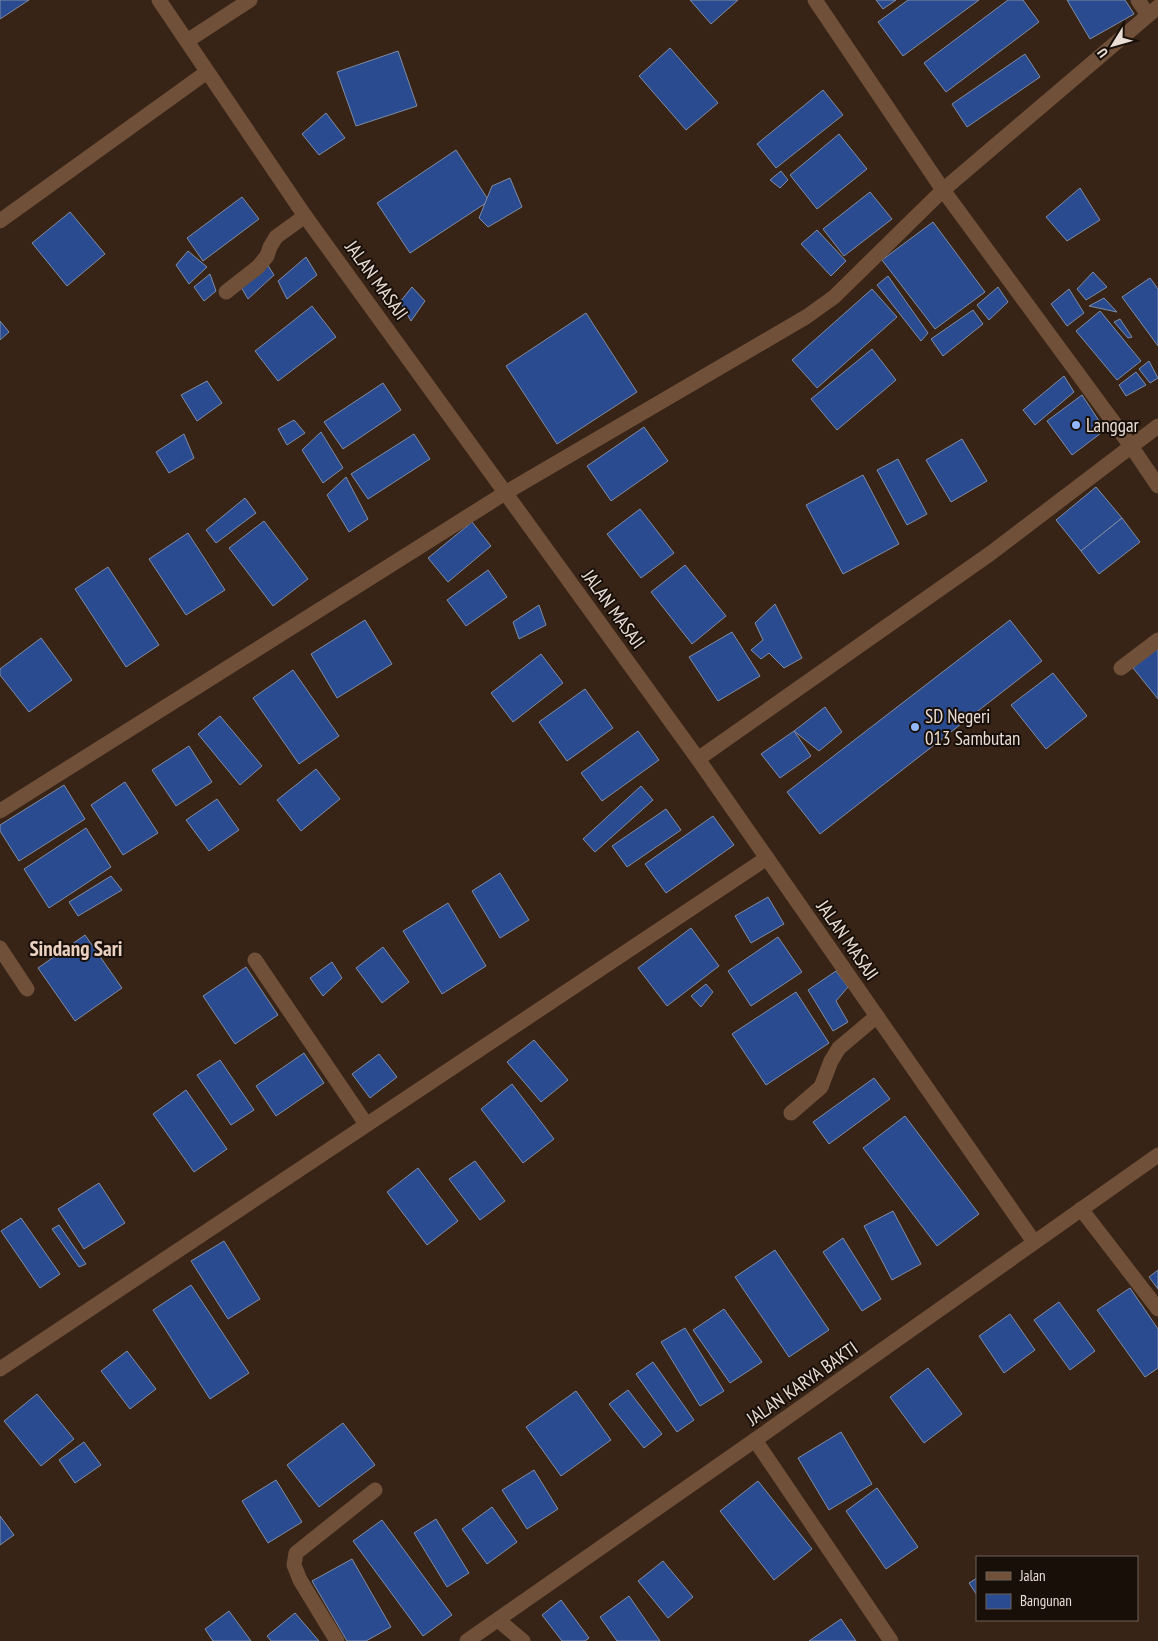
<svg xmlns="http://www.w3.org/2000/svg" width="1158" height="1641" viewBox="0 0 1158 1641" font-family="'PT Sans Narrow',sans-serif">
<rect width="100%" height="100%" fill="#372416"/>
<g fill="#2a4b90" stroke="#808ca3">
<polygon points="0,0 29,0 0,19"/>
<polygon points="690,0 738,0 711,24"/>
<polygon points="876,0 896,0 883,9"/>
<polygon points="908,0 979,0 903,56 878,22"/>
<polygon points="1008,0 1023,0 1039,22 946,92 924,63"/>
<polygon points="1067,0 1125,0 1134,14 1090,39"/>
<polygon points="670,48 718,103 686,130 639,76"/>
<polygon points="398,51 417,106 356,126 337,72"/>
<polygon points="1025,54 1040,77 967,127 952,104"/>
<polygon points="823,90 843,115 776,168 757,144"/>
<polygon points="326,113 345,138 319,155 302,134"/>
<polygon points="839,134 867,169 817,209 790,175"/>
<polygon points="456,150 489,201 410,253 377,203"/>
<polygon points="781,171 788,180 780,188 770,180"/>
<polygon points="510,178 522,207 488,227 479,218 492,186"/>
<polygon points="1080,188 1100,220 1067,241 1046,217"/>
<polygon points="870,192 892,219 844,256 823,229"/>
<polygon points="242,197 259,219 203,261 187,238"/>
<polygon points="70,212 105,254 67,286 32,243"/>
<polygon points="933,222 985,292 935,329 882,260"/>
<polygon points="817,230 846,261 831,276 801,244"/>
<polygon points="188,251 207,267 189,284 176,265"/>
<polygon points="306,257 317,275 287,299 278,281"/>
<polygon points="267,264 274,275 248,299 241,287"/>
<polygon points="1093,272 1107,287 1086,300 1077,289"/>
<polygon points="210,274 216,291 204,301 194,287"/>
<polygon points="888,276 928,333 921,341 877,285"/>
<polygon points="1150,278 1158,289 1158,346 1122,297"/>
<polygon points="412,287 425,301 411,321 400,302"/>
<polygon points="998,287 1008,302 989,320 977,305"/>
<polygon points="872,289 897,317 817,388 792,360"/>
<polygon points="1069,289 1084,313 1067,326 1051,304"/>
<polygon points="1104,298 1117,312 1089,306"/>
<polygon points="312,306 336,337 278,381 255,351"/>
<polygon points="973,310 983,324 943,356 931,339"/>
<polygon points="1100,311 1141,361 1117,380 1076,331"/>
<polygon points="586,313 637,392 557,444 506,366"/>
<polygon points="1120,319 1132,337 1128,338 1114,322"/>
<polygon points="0,321 9,332 0,340"/>
<polygon points="872,349 896,380 837,430 811,399"/>
<polygon points="1149,361 1158,378 1150,383 1139,369"/>
<polygon points="1136,372 1146,385 1126,396 1119,385"/>
<polygon points="1064,376 1074,392 1035,425 1023,410"/>
<polygon points="207,381 222,403 197,421 181,395"/>
<polygon points="383,383 401,410 343,449 324,422"/>
<polygon points="1082,395 1105,430 1072,455 1047,421"/>
<polygon points="294,420 305,433 287,445 278,429"/>
<polygon points="644,427 668,461 611,501 587,466"/>
<polygon points="321,432 343,468 323,483 302,450"/>
<polygon points="184,434 194,458 169,473 156,452"/>
<polygon points="414,434 430,459 368,499 351,474"/>
<polygon points="962,439 987,481 951,502 926,460"/>
<polygon points="898,459 927,514 907,525 877,470"/>
<polygon points="863,475 899,544 843,574 806,505"/>
<polygon points="346,477 368,519 349,532 327,495"/>
<polygon points="1096,487 1122,518 1081,551 1056,520"/>
<polygon points="245,498 256,513 216,543 206,530"/>
<polygon points="640,509 674,553 641,578 607,534"/>
<polygon points="1122,518 1140,542 1099,574 1081,551"/>
<polygon points="264,521 308,579 273,606 229,548"/>
<polygon points="472,522 491,546 448,582 428,558"/>
<polygon points="188,533 225,590 186,615 149,559"/>
<polygon points="685,565 726,616 692,644 651,592"/>
<polygon points="108,567 159,645 126,667 75,589"/>
<polygon points="488,570 507,597 466,626 447,600"/>
<polygon points="775,604 802,658 784,668 769,653 761,659 751,650 763,640 755,623"/>
<polygon points="539,605 546,625 519,639 513,622"/>
<polygon points="365,620 392,664 337,698 311,654"/>
<polygon points="1010,620 1042,661 820,834 787,792"/>
<polygon points="732,632 760,676 718,701 689,657"/>
<polygon points="41,638 72,680 29,712 0,675 0,669"/>
<polygon points="1158,647 1158,699 1133,668"/>
<polygon points="541,654 563,683 513,722 491,693"/>
<polygon points="293,670 339,736 299,764 253,698"/>
<polygon points="1053,673 1087,716 1046,749 1011,705"/>
<polygon points="585,689 613,728 567,761 539,722"/>
<polygon points="825,707 842,732 819,751 794,731"/>
<polygon points="220,716 262,766 240,785 198,734"/>
<polygon points="638,731 659,760 602,801 581,773"/>
<polygon points="794,731 811,756 780,778 761,754"/>
<polygon points="189,746 212,782 176,806 152,770"/>
<polygon points="316,769 340,799 301,831 277,800"/>
<polygon points="125,782 158,833 123,855 91,805"/>
<polygon points="64,785 85,819 19,861 0,831 0,825"/>
<polygon points="641,786 653,800 595,852 583,839"/>
<polygon points="217,799 239,830 209,851 186,820"/>
<polygon points="666,809 681,830 627,867 612,846"/>
<polygon points="713,816 734,845 666,893 645,864"/>
<polygon points="86,828 111,867 49,908 24,869"/>
<polygon points="500,873 529,920 500,938 472,891"/>
<polygon points="111,876 122,890 78,916 69,902"/>
<polygon points="768,897 784,924 751,943 735,916"/>
<polygon points="448,903 486,966 442,994 403,931"/>
<polygon points="691,928 719,966 667,1006 638,968"/>
<polygon points="85,935 122,988 75,1021 38,968"/>
<polygon points="778,937 802,972 751,1006 728,971"/>
<polygon points="383,947 409,982 382,1003 356,968"/>
<polygon points="332,962 342,978 323,996 310,978"/>
<polygon points="246,967 278,1015 235,1044 203,996"/>
<polygon points="836,971 848,987 836,1001 848,1022 833,1031 808,990"/>
<polygon points="706,984 713,992 701,1007 691,996"/>
<polygon points="796,992 829,1043 766,1085 732,1034"/>
<polygon points="534,1040 568,1080 541,1102 507,1062"/>
<polygon points="304,1053 324,1083 276,1116 256,1086"/>
<polygon points="379,1054 397,1077 370,1098 352,1074"/>
<polygon points="220,1060 254,1110 231,1125 197,1075"/>
<polygon points="874,1078 890,1099 829,1144 813,1122"/>
<polygon points="512,1084 554,1139 523,1163 481,1109"/>
<polygon points="186,1090 227,1149 194,1172 153,1114"/>
<polygon points="905,1116 979,1214 937,1246 863,1148"/>
<polygon points="475,1161 505,1201 480,1220 449,1179"/>
<polygon points="418,1168 458,1221 427,1245 387,1192"/>
<polygon points="99,1183 125,1223 84,1249 58,1209"/>
<polygon points="893,1211 921,1264 892,1280 864,1226"/>
<polygon points="21,1218 60,1274 40,1288 1,1231"/>
<polygon points="59,1225 86,1264 79,1267 52,1229"/>
<polygon points="843,1238 881,1299 862,1311 823,1252"/>
<polygon points="224,1241 260,1299 228,1319 191,1261"/>
<polygon points="775,1250 829,1330 789,1357 735,1277"/>
<polygon points="1158,1270 1158,1289 1149,1277"/>
<polygon points="191,1285 249,1373 210,1399 153,1310"/>
<polygon points="1130,1288 1158,1329 1158,1368 1145,1377 1097,1310"/>
<polygon points="1059,1302 1095,1351 1070,1370 1034,1320"/>
<polygon points="724,1309 762,1362 730,1383 693,1330"/>
<polygon points="1010,1314 1035,1350 1004,1373 979,1336"/>
<polygon points="685,1328 724,1391 700,1406 661,1342"/>
<polygon points="127,1351 156,1389 130,1409 101,1371"/>
<polygon points="653,1362 694,1420 677,1432 636,1374"/>
<polygon points="928,1368 962,1414 924,1443 890,1397"/>
<polygon points="628,1390 662,1434 644,1448 609,1404"/>
<polygon points="576,1391 611,1440 561,1476 526,1427"/>
<polygon points="37,1394 74,1439 41,1466 4,1421"/>
<polygon points="343,1423 375,1465 319,1507 287,1465"/>
<polygon points="841,1432 872,1484 829,1510 798,1458"/>
<polygon points="84,1442 101,1465 75,1483 59,1460"/>
<polygon points="534,1470 558,1509 527,1529 502,1490"/>
<polygon points="276,1480 302,1522 268,1543 242,1501"/>
<polygon points="758,1481 812,1549 774,1580 720,1511"/>
<polygon points="877,1488 918,1547 886,1569 846,1511"/>
<polygon points="492,1507 517,1542 487,1564 462,1529"/>
<polygon points="0,1516 14,1535 0,1545"/>
<polygon points="436,1519 469,1573 447,1587 414,1533"/>
<polygon points="382,1520 452,1615 423,1636 353,1541"/>
<polygon points="352,1559 391,1627 366,1641 347,1641 312,1581"/>
<polygon points="663,1561 693,1597 668,1618 638,1581"/>
<polygon points="977,1578 977,1595 969,1583"/>
<polygon points="629,1596 660,1641 617,1641 600,1617"/>
<polygon points="561,1600 589,1638 585,1641 562,1641 542,1615"/>
<polygon points="229,1611 251,1641 213,1641 205,1629"/>
<polygon points="295,1613 319,1641 271,1641 267,1636"/>
<polygon points="841,1619 856,1641 809,1641"/>
</g>
<g fill="none" stroke-linecap="round" stroke-linejoin="round">
<g stroke="#705039" stroke-width="15">
<polyline points="159,0 305,216 698,759 1034,1242"/>
<polyline points="815,0 943,190 1131,446 1158,486"/>
<polyline points="1138,0 1148,15"/>
<polyline points="187,41 250,0"/>
<polyline points="0,221 207,72"/>
<polyline points="226,292 258,267 267,256 270,247 276,237 305,216"/>
<polyline points="1121,668 1158,640"/>
<polyline points="698,759 991,553 1158,426"/>
<polyline points="0,811 505,493 806,317 834,297 943,190 1158,7"/>
<polyline points="0,948 27,989"/>
<polyline points="255,960 366,1124"/>
<polyline points="791,1113 821,1087 831,1061 839,1048 877,1016"/>
<polyline points="1081,1209 1158,1309"/>
<polyline points="0,1369 767,858"/>
<polyline points="755,1440 891,1641"/>
<polyline points="498,1620 523,1641"/>
<polyline points="337,1641 300,1580 294,1565 296,1553 375,1490"/>
<polyline points="467,1641 755,1440 1158,1155"/>
</g>
</g>
<g fill="#93b7fd" stroke="#180f09" stroke-width="2">
<circle cx="1076" cy="425" r="5"/>
<circle cx="915" cy="727" r="5"/>
</g>
<g text-anchor="middle" stroke-width="4" stroke-linejoin="round" paint-order="stroke">
<g font-size="19" fill="#eaddd4" stroke="#180f09">
<text transform="translate(377 280) rotate(54)" y="7">JALAN MASAJI</text>
<text transform="translate(614 609) rotate(54)" y="7">JALAN MASAJI</text>
<text transform="translate(848 940) rotate(55)" y="7">JALAN MASAJI</text>
<text transform="translate(802 1383) rotate(-35)" y="7">JALAN KARYA BAKTI</text>
</g>
<g font-size="19" fill="#eaddd4" stroke="#180f09" text-anchor="start">
<text x="1086" y="432">Langgar</text>
<text x="925" y="723">SD Negeri<tspan x="925" dy="22">013 Sambutan</tspan></text>
</g>
<g font-size="21" font-weight="bold" fill="#ebd1c0" stroke="#180f09">
<text x="76" y="956">Sindang Sari</text>
</g>
</g>
<rect x="976" y="1556" width="162" height="65" fill="#180f09" stroke="#6c615a"/>
<rect x="986" y="1572" width="25" height="8" fill="#705039" stroke="#6c615a"/>
<text x="1020" y="1581" font-size="15" fill="#eaddd4">Jalan</text>
<rect x="986" y="1594" width="25" height="15" fill="#2a4b90" stroke="#6c615a"/>
<text x="1020" y="1606" font-size="15" fill="#eaddd4">Bangunan</text>
<g transform="translate(1113 45) rotate(233)" stroke="#180f09" stroke-width="4" paint-order="stroke">
<path d="M0-4L9 19L0 12L-9 19Z" fill="#eaddd4"/>
<text y="-8" font-size="14" font-weight="bold" text-anchor="middle" fill="#eaddd4">U</text>
</g>
</svg>
